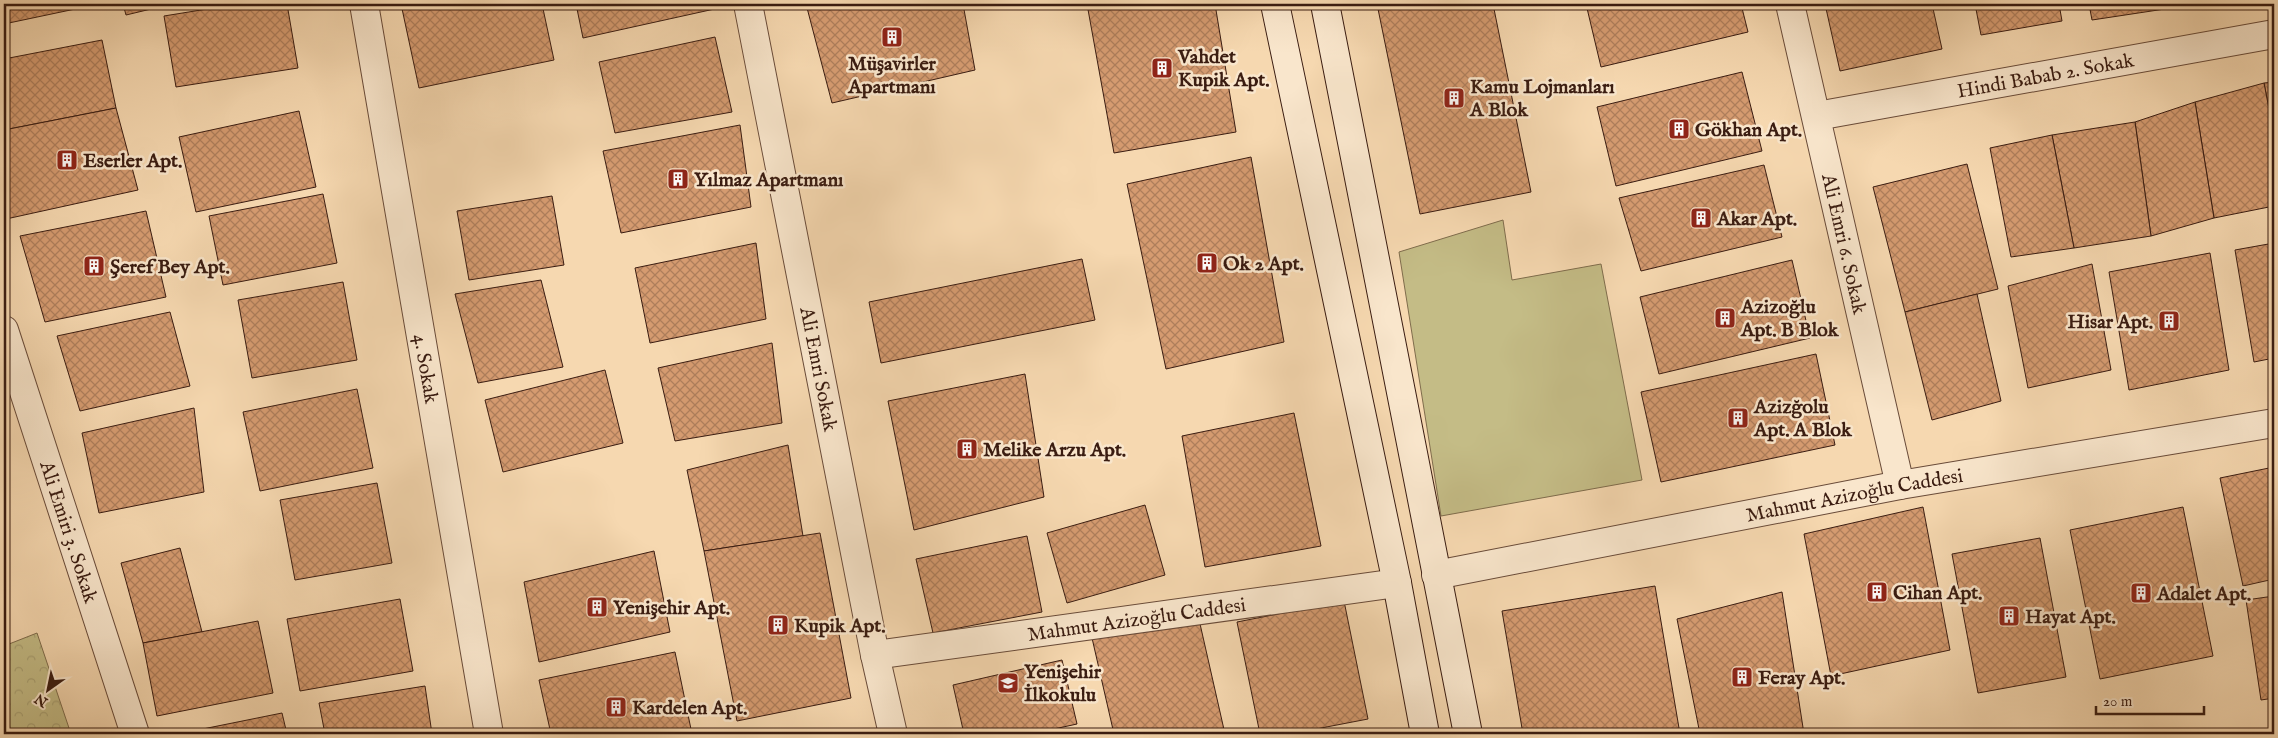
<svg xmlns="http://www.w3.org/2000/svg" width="2278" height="738" viewBox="0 0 2278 738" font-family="'IM FELL English',serif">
<defs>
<pattern id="park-crowns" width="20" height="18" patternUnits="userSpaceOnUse" patternTransform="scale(1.25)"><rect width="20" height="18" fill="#c4bc86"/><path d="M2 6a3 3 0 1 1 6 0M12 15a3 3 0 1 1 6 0" fill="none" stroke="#a9a173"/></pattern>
<pattern id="building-cross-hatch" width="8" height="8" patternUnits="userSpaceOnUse" patternTransform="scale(1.25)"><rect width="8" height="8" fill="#d59b70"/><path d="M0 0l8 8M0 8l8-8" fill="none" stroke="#ae7e5b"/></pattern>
</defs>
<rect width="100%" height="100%" fill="#f6d8b0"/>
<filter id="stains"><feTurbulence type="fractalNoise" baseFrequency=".004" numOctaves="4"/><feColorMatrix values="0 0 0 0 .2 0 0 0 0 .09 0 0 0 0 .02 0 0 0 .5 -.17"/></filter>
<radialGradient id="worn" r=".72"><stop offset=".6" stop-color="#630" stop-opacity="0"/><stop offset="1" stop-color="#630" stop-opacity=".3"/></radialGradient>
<polygon fill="url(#park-crowns)" stroke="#7f6c4c" points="37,633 71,734 4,734 4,646"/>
<polygon fill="#c4bc86" stroke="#7f6c4c" points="1503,220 1512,280 1601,264 1642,480 1441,516 1399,252"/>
<g fill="url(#building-cross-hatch)" stroke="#3a1c11">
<polygon points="4,4 99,4 4,24"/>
<polygon points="123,4 172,4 126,15"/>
<polygon points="238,4 287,4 298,68 176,87 164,16"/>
<polygon points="401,4 542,4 554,60 419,88"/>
<polygon points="576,4 718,4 719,8 583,38"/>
<polygon points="806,4 963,4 975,70 832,103"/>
<polygon points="1087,4 1215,4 1236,132 1114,153"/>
<polygon points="1377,4 1493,4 1531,192 1420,214"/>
<polygon points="1586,4 1741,4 1748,32 1601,67"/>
<polygon points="1825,4 1932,4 1942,49 1840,71"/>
<polygon points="1975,4 2059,4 2062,21 1981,35"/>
<polygon points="2089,4 2177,4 2178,7 2092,20"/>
<polygon points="2200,4 2216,4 2200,7"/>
<polygon points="715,37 732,112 615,133 599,62"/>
<polygon points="102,40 116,108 4,130 4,59"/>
<polygon points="1742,72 1762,151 1616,186 1597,107"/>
<polygon points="2274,82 2274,135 2264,83"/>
<polygon points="2264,83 2274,135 2274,206 2214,218 2195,102"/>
<polygon points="2195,102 2214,218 2151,236 2135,122"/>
<polygon points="116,108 138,190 6,219 4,212 4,130"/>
<polygon points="299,111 316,187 196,212 179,137"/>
<polygon points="2135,122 2151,236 2074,248 2052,135"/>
<polygon points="740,125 751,207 621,233 603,151"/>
<polygon points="2052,135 2074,248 2011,257 1990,148"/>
<polygon points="1251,157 1284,342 1166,369 1127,184"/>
<polygon points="1967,164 1998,289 1905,312 1873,187"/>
<polygon points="1764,165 1782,237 1641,271 1619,198"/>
<polygon points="323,194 337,263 223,285 209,216"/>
<polygon points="552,196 564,265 469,280 457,211"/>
<polygon points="146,211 166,297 45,322 20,236"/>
<polygon points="756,243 766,319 650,343 635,268"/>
<polygon points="2274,243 2274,358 2254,362 2235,250"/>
<polygon points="2210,253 2229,370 2129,390 2109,272"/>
<polygon points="1082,259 1095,320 881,363 869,302"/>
<polygon points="1792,260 1810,338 1659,374 1640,297"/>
<polygon points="2092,264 2111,370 2028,388 2008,286"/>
<polygon points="541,280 563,367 478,383 455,294"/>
<polygon points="343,282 357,360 252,378 238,300"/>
<polygon points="1977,294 2001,401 1932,420 1905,312"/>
<polygon points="170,312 190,386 80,411 57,336"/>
<polygon points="772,343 782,423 675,441 658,368"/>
<polygon points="1816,354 1835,445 1661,482 1641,392"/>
<polygon points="605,370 623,443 503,472 485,400"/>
<polygon points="1025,374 1044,497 914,530 888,401"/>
<polygon points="357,389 373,468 260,491 243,412"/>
<polygon points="194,408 204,492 99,513 82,433"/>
<polygon points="1294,413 1321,546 1205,567 1182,436"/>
<polygon points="788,445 803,536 704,551 687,470"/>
<polygon points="2274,467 2274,579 2243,586 2220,478"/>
<polygon points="377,483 392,563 295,580 280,500"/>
<polygon points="1145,505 1165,575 1067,603 1047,533"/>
<polygon points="1923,507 1950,650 1831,676 1804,534"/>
<polygon points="2183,507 2213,656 2100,679 2070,530"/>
<polygon points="820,533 851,698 737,721 704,551"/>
<polygon points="1027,536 1042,612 933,633 916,559"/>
<polygon points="2040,538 2066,677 1978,693 1952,554"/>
<polygon points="180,548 202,632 143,643 121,563"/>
<polygon points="654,551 670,632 539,662 524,582"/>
<polygon points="1655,586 1680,734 1523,734 1502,611"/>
<polygon points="1782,592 1804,734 1700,734 1677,619"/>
<polygon points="2274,596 2274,698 2261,700 2246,600"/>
<polygon points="400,599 413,671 300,691 287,619"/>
<polygon points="1344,601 1368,719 1290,734 1260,734 1237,622"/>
<polygon points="1198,615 1225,734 1114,734 1092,638"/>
<polygon points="258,621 273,693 157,716 143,643"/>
<polygon points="675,652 692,734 551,734 539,680"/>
<polygon points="1062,660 1077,724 1031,734 964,734 953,685"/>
<polygon points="425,686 432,734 325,734 319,703"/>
<polygon points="282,713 287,734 178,734"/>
</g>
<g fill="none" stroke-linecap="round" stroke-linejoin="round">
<g stroke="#694b39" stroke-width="30">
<g id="minor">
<path id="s1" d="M364,4L489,734"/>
<path id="s2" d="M748,4L875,655L893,734"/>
<path id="s3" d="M1790,4L1900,485"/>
<path id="s4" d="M1817,116L2274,34"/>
<path id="s5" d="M4,330L135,734"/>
</g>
</g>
<g stroke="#694b39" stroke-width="30">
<g id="tertiary">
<path id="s6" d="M1436,575L1900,485L2274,423"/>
<path id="s7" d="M875,655L1397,583"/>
</g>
</g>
<g stroke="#3a1c11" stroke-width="30">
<g id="secondary">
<polyline points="1275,4 1397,583 1425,734"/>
<polyline points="1325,4 1468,734"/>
</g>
</g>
<use href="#minor" stroke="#f9e6cc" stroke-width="28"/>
<use href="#tertiary" stroke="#f9e6cc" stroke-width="28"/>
<use href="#secondary" stroke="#f9e6cc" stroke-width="28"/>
</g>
<defs>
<g id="building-square" transform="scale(1.125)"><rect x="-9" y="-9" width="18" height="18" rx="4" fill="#8f2418" stroke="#f9e6cc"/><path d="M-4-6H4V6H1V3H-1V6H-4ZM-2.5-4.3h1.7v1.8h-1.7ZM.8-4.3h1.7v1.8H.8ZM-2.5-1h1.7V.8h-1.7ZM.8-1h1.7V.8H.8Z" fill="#fff"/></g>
<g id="school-square" transform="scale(1.125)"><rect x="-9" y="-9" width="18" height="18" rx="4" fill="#8f2418" stroke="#f9e6cc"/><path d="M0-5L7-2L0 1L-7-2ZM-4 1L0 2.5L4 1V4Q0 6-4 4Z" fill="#fff"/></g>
</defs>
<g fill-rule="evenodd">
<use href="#building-square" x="892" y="37"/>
<use href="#building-square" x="1162" y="68"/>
<use href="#building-square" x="1454" y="98"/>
<use href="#building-square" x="1679" y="129"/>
<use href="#building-square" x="67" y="160"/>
<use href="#building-square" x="678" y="179"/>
<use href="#building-square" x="1701" y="218"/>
<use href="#building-square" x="1207" y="263"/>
<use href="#building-square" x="94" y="266"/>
<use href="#building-square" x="1725" y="318"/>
<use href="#building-square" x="2169" y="321"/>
<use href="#building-square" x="1738" y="418"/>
<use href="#building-square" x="967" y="449"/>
<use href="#building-square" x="1877" y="592"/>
<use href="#building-square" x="2141" y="593"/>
<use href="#building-square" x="597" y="607"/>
<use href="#building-square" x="2009" y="616"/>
<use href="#building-square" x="778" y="625"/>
<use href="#building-square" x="1742" y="677"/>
<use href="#school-square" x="1008" y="683"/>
<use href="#building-square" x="616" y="707"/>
</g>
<g text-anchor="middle" stroke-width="5" stroke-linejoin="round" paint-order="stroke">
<g font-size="20" font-weight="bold" fill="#3a1c11" stroke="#f9e6cc" text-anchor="start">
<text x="1178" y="63">Vahdet<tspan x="1178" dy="23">Kupik Apt.</tspan></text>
<text x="892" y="70" text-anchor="middle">Müşavirler<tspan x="892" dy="23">Apartmanı</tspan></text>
<text x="1470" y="93">Kamu Lojmanları<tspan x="1470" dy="23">A Blok</tspan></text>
<text x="1695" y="136">Gökhan Apt.</text>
<text x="83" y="167">Eserler Apt.</text>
<text x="694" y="186">Yılmaz Apartmanı</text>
<text x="1717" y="225">Akar Apt.</text>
<text x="1223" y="270">Ok 2 Apt.</text>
<text x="110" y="273">Şeref Bey Apt.</text>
<text x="1741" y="313">Azizoğlu<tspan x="1741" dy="23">Apt. B Blok</tspan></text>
<text x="2153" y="328" text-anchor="end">Hisar Apt.</text>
<text x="1754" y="413">Azizğolu<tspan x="1754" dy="23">Apt. A Blok</tspan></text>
<text x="983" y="456">Melike Arzu Apt.</text>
<text x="1893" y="599">Cihan Apt.</text>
<text x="2157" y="600">Adalet Apt.</text>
<text x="613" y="614">Yenişehir Apt.</text>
<text x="2025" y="623">Hayat Apt.</text>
<text x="794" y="632">Kupik Apt.</text>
<text x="1024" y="678">Yenişehir<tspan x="1024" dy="23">İlkokulu</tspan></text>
<text x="1758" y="684">Feray Apt.</text>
<text x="632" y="714">Kardelen Apt.</text>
</g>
<g font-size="20" fill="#3a1c11" stroke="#f9e6cc">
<text dy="7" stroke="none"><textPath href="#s4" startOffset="232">Hindi Babab 2. Sokak</textPath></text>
<text dy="7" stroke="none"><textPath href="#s3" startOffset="246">Ali Emri 6. Sokak</textPath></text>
<text dy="7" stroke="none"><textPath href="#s1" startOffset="370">4. Sokak</textPath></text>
<text dy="7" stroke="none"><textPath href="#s2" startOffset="372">Ali Emri Sokak</textPath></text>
<text dy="7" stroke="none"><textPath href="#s6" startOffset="426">Mahmut Azizoğlu Caddesi</textPath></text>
<text dy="7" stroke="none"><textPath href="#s5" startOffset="212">Ali Emiri 3. Sokak</textPath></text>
<text dy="7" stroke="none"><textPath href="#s7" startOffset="264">Mahmut Azizoğlu Caddesi</textPath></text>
</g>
</g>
<rect width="2278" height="738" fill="none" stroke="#f6d8b0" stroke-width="20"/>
<rect x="5" y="5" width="2268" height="728" fill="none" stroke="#3a1c11" stroke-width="2.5"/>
<rect x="10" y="10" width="2258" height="718" fill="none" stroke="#3a1c11"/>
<g transform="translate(48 690) rotate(213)" stroke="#f9e6cc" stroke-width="4" paint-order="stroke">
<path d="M0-4L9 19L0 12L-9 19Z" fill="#3a1c11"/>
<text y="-8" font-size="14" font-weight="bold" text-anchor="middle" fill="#3a1c11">N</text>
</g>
<path d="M2096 706v8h108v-8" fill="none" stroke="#3a1c11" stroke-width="2.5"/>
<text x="2103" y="706" font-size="15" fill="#3a1c11" stroke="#f9e6cc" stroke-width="4" paint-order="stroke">20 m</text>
<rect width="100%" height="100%" filter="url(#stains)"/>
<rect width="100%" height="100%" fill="url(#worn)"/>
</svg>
